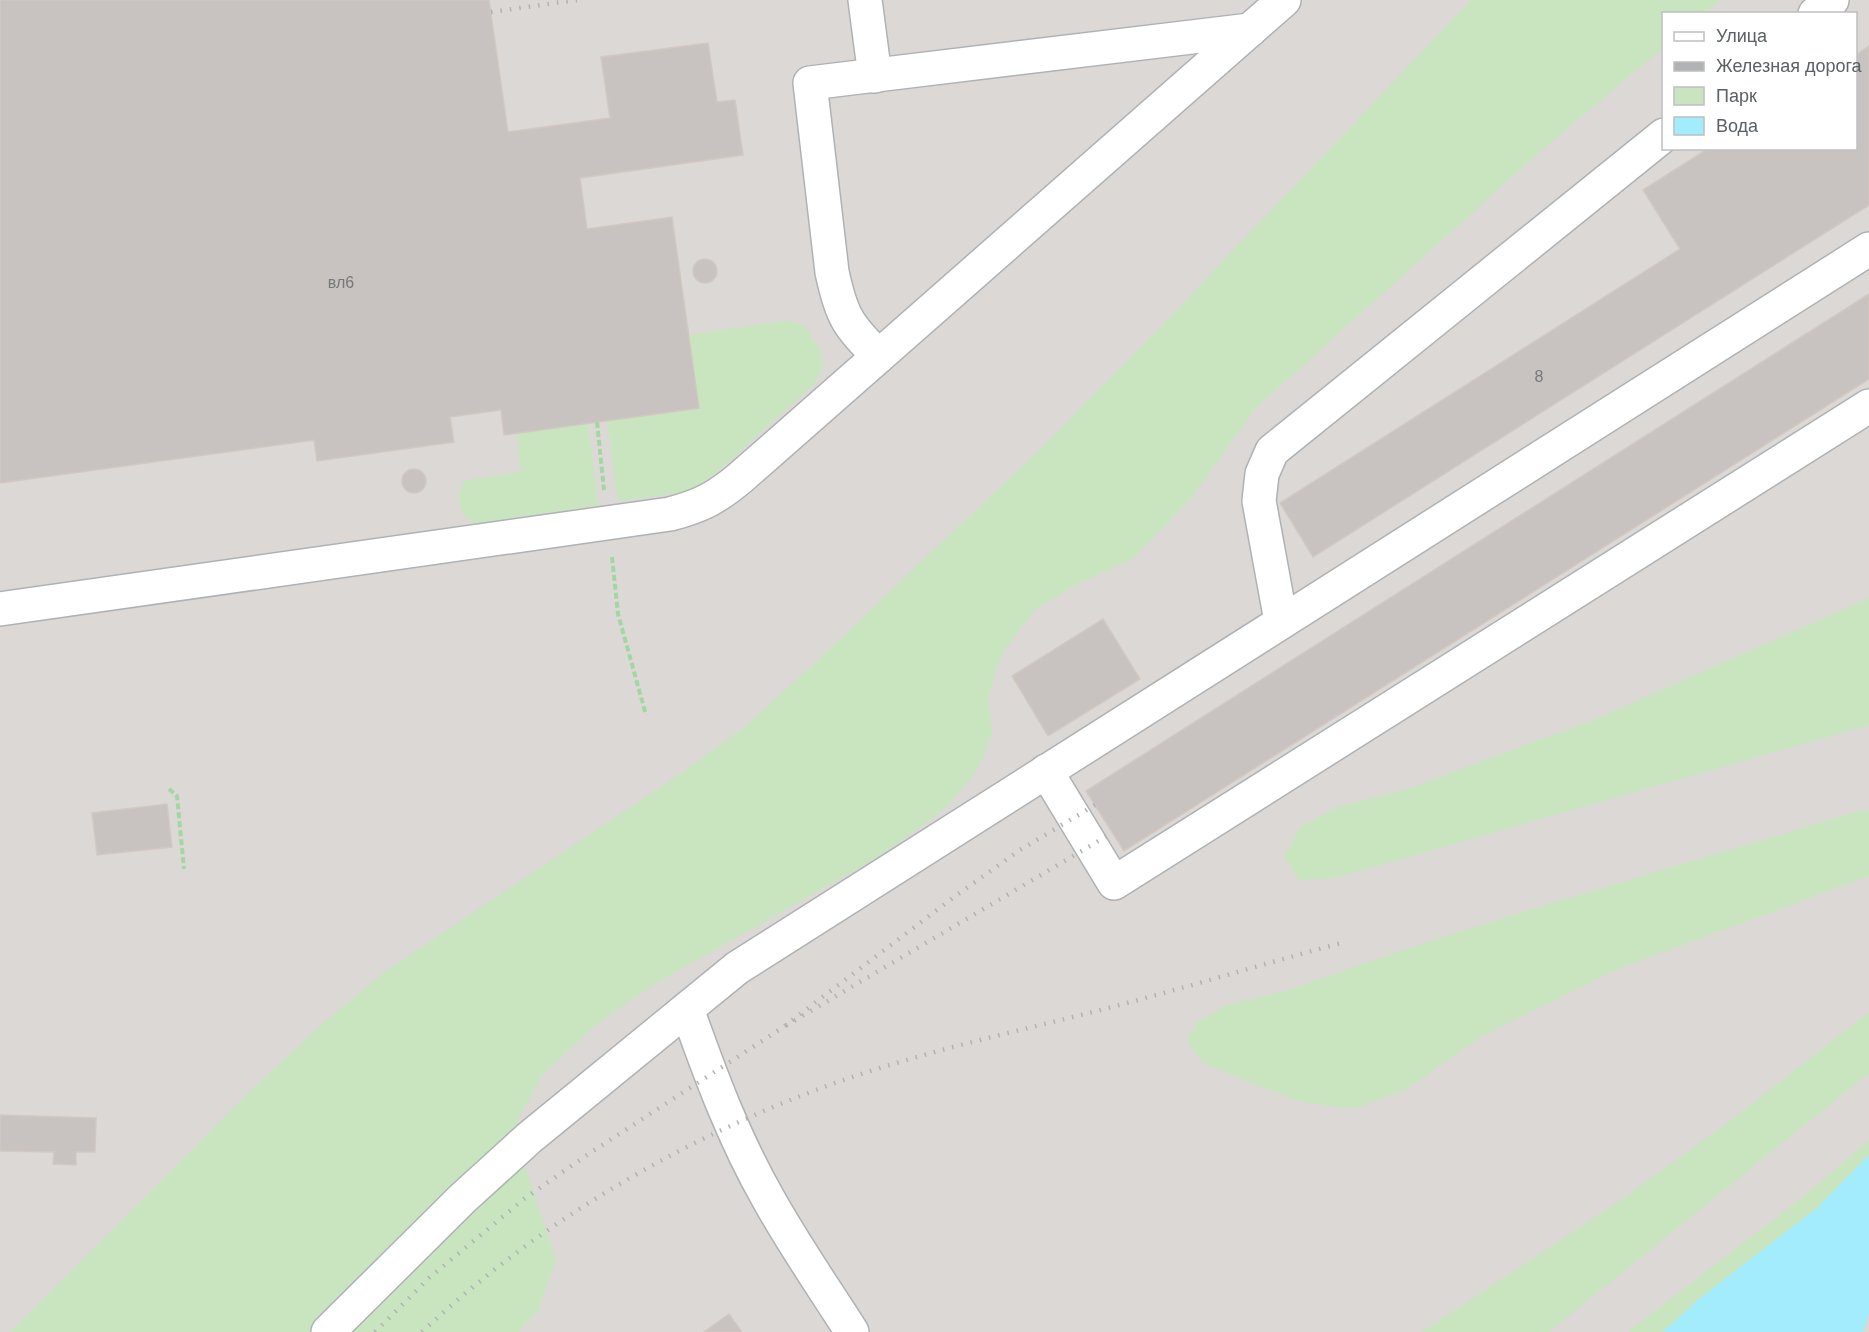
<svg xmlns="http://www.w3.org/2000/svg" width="1869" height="1332" viewBox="0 0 1869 1332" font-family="Arial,sans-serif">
<rect width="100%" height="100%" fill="#ede8e2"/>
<path fill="#dcd8d5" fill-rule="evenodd" d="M0,0H1869V1332H0ZM1664,14H1856V148H1664Z"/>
<g fill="#c8e5bf">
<polygon points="1471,0 1721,0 1705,13 1664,14 1663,48 1542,150 1254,410 1190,500 1134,558 1074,586 1035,610 1001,654 988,697 992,734 977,770 945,809 880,856 653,985 593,1027 542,1076 518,1119 525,1166 556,1260 538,1311 519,1332 10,1332 254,1087 321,1025 386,971 674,778 742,729 817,661 1041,448 1163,324"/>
<polygon points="792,321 805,326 819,348 823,362 820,374 813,385 707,481 695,489 681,493 618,501 607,421 699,408 689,335 776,322"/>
<path d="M588,424L598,505L478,523C459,522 452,490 467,480L521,472L517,433Z"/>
<polygon points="1869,598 1869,725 1335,878 1299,880 1284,857 1300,827 1338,807 1407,789 1591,721"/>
<polygon points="1863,810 1869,811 1869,876 1618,969 1485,1034 1407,1089 1354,1109 1301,1102 1249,1082 1203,1063 1187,1042 1196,1023 1227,1005 1289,990 1400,951 1529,910"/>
<polygon points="1869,1012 1869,1073 1549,1332 1422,1332 1625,1197 1730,1121"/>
<polygon points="1869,1139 1869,1313 1864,1332 1628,1332 1818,1185"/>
</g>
<polygon fill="#a2ecfe" points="1869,1155 1869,1313 1863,1332 1663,1332 1699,1299 1817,1208"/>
<g fill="#c8c3c0" stroke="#d2c8c1" stroke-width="1.5">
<polygon points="0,0 489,0 508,132 610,118 601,57 708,43 717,102 735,100 743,155 580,178 587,229 672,217 699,408 504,435 501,410 450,417 454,442 317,461 314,440 0,483"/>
<polygon points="1869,46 1869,205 1313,557 1280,503 1680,249 1643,190 1709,148 1856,148 1856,55"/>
<circle cx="705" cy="271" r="12"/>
<polygon points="1869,294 1869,379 1124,851 1086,791"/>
<circle cx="414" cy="481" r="12"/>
<polygon points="1103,619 1140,679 1048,736 1012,676"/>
<polygon points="167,804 172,847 97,855 92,813"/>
<polygon points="0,1115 96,1118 95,1152 76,1152 76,1165 53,1164 54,1152 0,1151"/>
<polygon points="729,1314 741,1331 739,1332 704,1332"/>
</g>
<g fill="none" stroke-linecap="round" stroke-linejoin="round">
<g stroke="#aeb2b5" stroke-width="36">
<g id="minor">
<polyline points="865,0 875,76"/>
<polyline points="1815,14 1832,0"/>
<path d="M879,356C847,326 841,314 832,272L810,83L1250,30"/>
<path d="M0,609L670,514C701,506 716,498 740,478L1284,0"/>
<polyline points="1281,621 1259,501 1262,474 1272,451 1664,135"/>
<polyline points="1046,771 1114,883 1869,406"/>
<path d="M687,1009C710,1074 734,1139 769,1200C794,1245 824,1288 852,1332"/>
<polyline points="328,1332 462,1199 529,1138 737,968 1869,249"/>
</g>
</g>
<g stroke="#a2d7a3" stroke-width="4" stroke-dasharray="6 3" stroke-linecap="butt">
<polyline points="597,422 604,490"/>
<polyline points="612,557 618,614 646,715"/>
<polyline points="169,789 177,796 184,869"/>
</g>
<use href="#minor" stroke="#fff" stroke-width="33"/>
<g stroke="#b1b2b3" stroke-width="4.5" stroke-dasharray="1.5 8" stroke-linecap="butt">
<polyline points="491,12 577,0"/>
<polyline points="1095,805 1020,850 954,897 782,1028 1112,833"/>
<polyline points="375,1332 429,1278 524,1199 587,1155 782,1028"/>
<path d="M422,1332C545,1216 698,1129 858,1075C934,1050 1012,1032 1089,1013C1175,991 1259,965 1345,942"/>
</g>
</g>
<g text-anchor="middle" stroke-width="6" stroke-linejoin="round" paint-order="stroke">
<g font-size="16" fill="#76797a">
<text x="341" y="288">вл6</text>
<text x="1539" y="382">8</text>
</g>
</g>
<rect x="1662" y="12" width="195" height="138" fill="#ffffff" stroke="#bdbfc1" stroke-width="1.5"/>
<rect x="1674" y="32" width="30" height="9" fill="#ffffff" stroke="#bdbfc1" stroke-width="1.5"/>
<text x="1716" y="42" font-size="18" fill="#5b6063">Улица</text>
<rect x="1674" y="62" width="30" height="9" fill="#b1b2b3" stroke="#bdbfc1" stroke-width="1.5"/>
<text x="1716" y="72" font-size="18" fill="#5b6063">Железная дорога</text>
<rect x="1674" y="87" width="30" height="18" fill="#c8e5bf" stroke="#bdbfc1" stroke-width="1.5"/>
<text x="1716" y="102" font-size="18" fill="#5b6063">Парк</text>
<rect x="1674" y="117" width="30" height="18" fill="#a2ecfe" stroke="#bdbfc1" stroke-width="1.5"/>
<text x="1716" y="132" font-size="18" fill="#5b6063">Вода</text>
</svg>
